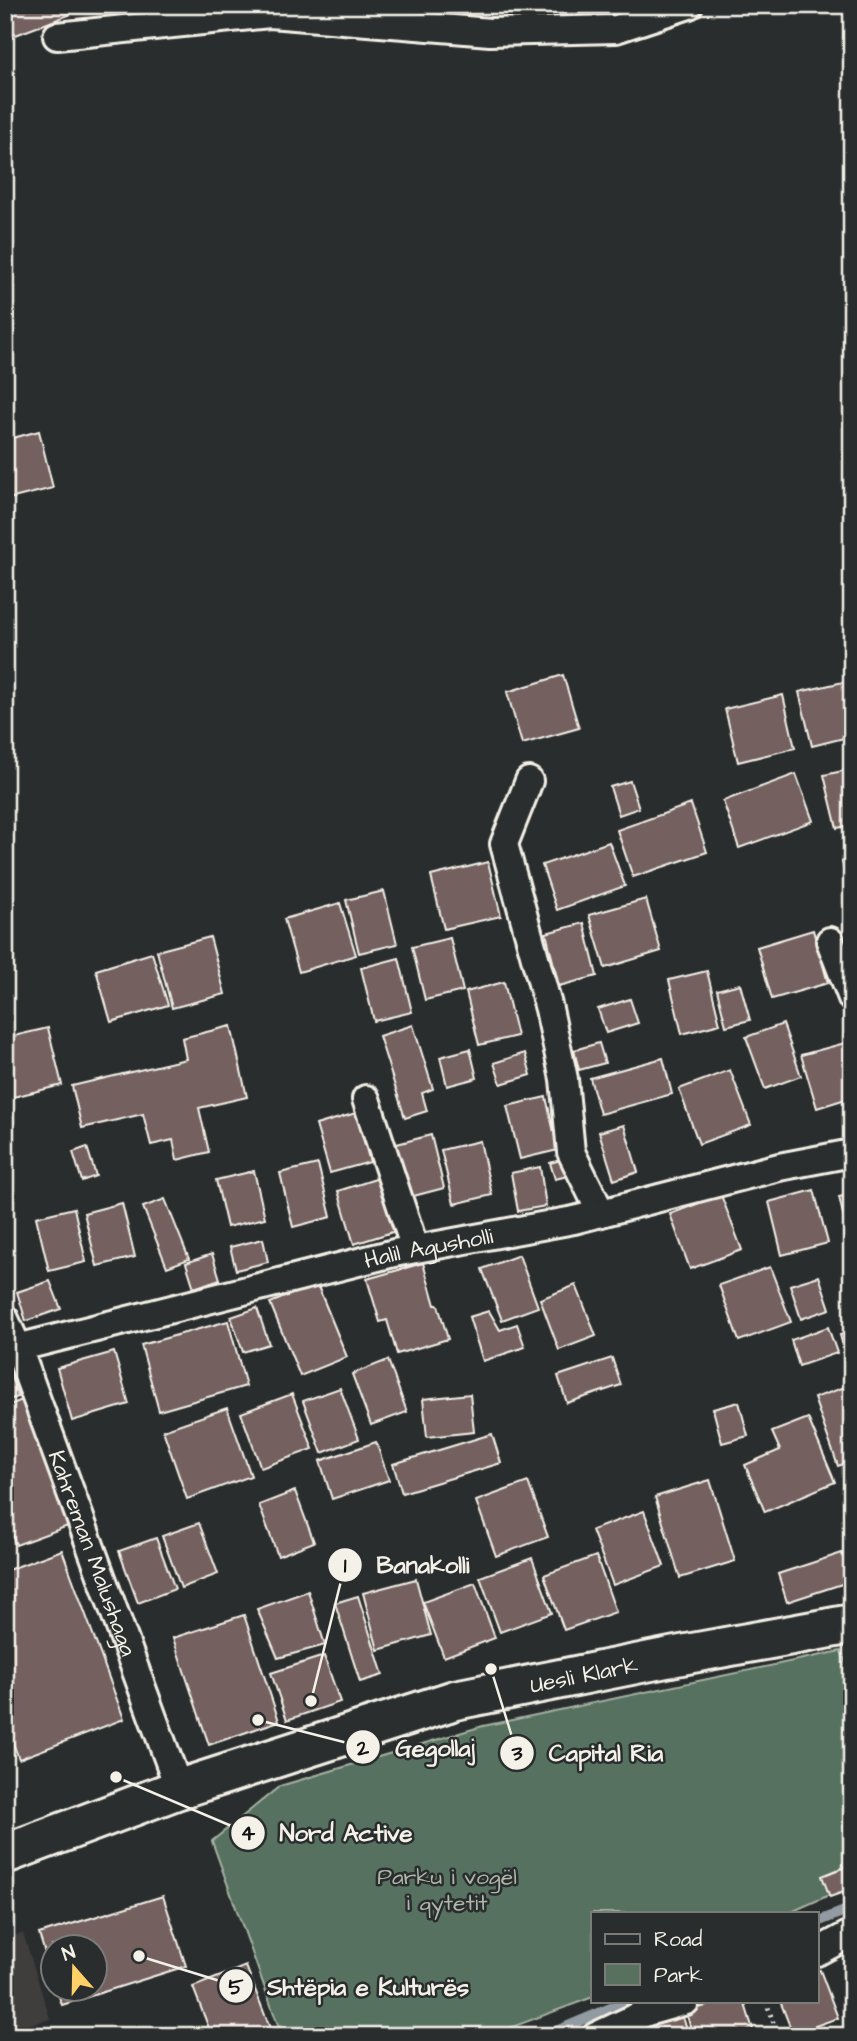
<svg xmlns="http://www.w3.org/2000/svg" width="857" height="2041" viewBox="0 0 857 2041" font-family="'Architects Daughter',sans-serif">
<rect width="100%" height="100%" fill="#2a2d2e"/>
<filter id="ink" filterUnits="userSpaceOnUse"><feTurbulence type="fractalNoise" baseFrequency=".0143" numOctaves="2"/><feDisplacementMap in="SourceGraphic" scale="14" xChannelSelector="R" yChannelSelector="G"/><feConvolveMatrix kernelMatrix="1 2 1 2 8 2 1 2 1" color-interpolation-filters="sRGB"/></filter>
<g filter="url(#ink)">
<polygon fill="#403c3d" points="23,1933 50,2019 5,2031 5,1938"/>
<polygon fill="#57715e" stroke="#a6b1a3" stroke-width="2" points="841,1651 852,1677 852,1885 789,1913 593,1913 593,1997 488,2036 282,2036 212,1841 280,1786 483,1726"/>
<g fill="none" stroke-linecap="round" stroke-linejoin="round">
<g stroke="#919ba1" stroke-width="10">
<polyline points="817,1922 852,1908"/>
<polyline points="544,2036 627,2001"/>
</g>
</g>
<g fill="#73605f" stroke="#f4f1e8" stroke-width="2">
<polygon points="5,5 66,5 69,15 5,39"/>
<polygon points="39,431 53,488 5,500 5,440"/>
<polygon points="563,675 579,728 522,744 507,692"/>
<polygon points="852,680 852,736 812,746 799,692"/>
<polygon points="783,695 795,748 738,762 725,709"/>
<polygon points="852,769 852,825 837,828 824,775"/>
<polygon points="796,774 813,821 739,848 723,801"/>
<polygon points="630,781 639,808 619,815 610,787"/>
<polygon points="691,804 707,852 633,877 617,830"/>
<polygon points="609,842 625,886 557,910 542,865"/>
<polygon points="852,859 852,903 842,862"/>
<polygon points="488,862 501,916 444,929 431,876"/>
<polygon points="384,891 397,944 359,953 346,900"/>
<polygon points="646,899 661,951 605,968 589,915"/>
<polygon points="340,903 356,955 299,972 284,919"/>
<polygon points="5,921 12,946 5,948"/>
<polygon points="584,923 597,976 559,986 546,933"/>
<polygon points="813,930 828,983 772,999 757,947"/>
<polygon points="210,937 225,994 172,1008 157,951"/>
<polygon points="450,938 463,991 425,1000 412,947"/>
<polygon points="152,953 168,1005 111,1022 96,970"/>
<polygon points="399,958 412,1012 374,1021 361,968"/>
<polygon points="707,971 720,1024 682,1034 669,980"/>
<polygon points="504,982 517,1036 479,1045 466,992"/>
<polygon points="740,984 750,1020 726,1026 717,990"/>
<polygon points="630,999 638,1023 606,1033 598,1009"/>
<polygon points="783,1024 801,1076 765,1089 746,1037"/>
<polygon points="413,1025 433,1089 422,1093 427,1111 405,1118 379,1036"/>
<polygon points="231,1026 247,1097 199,1108 209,1152 177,1160 173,1140 151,1145 143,1114 82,1128 72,1086 186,1059 182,1038"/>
<polygon points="48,1028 62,1085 9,1098 5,1084 5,1038"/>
<polygon points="852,1041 852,1097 817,1108 801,1055"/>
<polygon points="599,1043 605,1063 579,1070 574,1050"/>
<polygon points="470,1049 477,1078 447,1086 440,1057"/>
<polygon points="525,1053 531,1075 501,1084 494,1063"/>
<polygon points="663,1058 672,1094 600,1114 590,1078"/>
<polygon points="730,1070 751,1125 699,1144 679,1089"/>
<polygon points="546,1097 558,1150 520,1159 507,1106"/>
<polygon points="356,1113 370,1162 330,1173 316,1125"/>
<polygon points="624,1125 638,1172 614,1180 599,1132"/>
<polygon points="431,1135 444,1188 406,1198 393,1145"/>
<polygon points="480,1141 492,1195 454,1204 441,1150"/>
<polygon points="87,1147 96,1176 82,1181 73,1152"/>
<polygon points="567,1158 572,1175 555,1179 550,1163"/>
<polygon points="318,1164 331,1217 293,1227 280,1173"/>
<polygon points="540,1167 546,1206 518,1211 511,1173"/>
<polygon points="254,1171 265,1218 227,1227 216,1180"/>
<polygon points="385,1176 402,1229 354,1244 338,1191"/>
<polygon points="814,1190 828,1243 782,1255 769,1202"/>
<polygon points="852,1194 852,1248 851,1248 839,1197"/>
<polygon points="721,1195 742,1250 690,1269 670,1214"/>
<polygon points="165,1199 189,1259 167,1267 143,1207"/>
<polygon points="122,1203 135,1257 97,1266 84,1213"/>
<polygon points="74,1208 86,1262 49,1271 36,1217"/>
<polygon points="263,1239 268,1262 236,1270 230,1247"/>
<polygon points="212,1254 220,1279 194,1288 186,1263"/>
<polygon points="519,1255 538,1307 502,1320 482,1269"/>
<polygon points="423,1263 435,1305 438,1305 448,1339 397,1354 387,1320 380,1322 367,1279"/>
<polygon points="770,1267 791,1322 739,1341 719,1285"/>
<polygon points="819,1276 830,1309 801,1319 790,1285"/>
<polygon points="50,1281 61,1309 26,1321 17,1292"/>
<polygon points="317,1284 347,1357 300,1376 270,1303"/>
<polygon points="576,1285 596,1336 559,1350 540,1299"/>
<polygon points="257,1308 269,1344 243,1352 231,1317"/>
<polygon points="489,1311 500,1330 517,1324 525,1347 483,1361 469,1317"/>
<polygon points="228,1321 246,1386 159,1411 141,1345"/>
<polygon points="828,1327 837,1353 799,1366 791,1340"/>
<polygon points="852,1332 852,1378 840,1335"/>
<polygon points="114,1352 129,1404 72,1421 57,1368"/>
<polygon points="612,1358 621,1385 567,1403 558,1376"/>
<polygon points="388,1360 407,1412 371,1425 352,1374"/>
<polygon points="5,1361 18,1397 5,1401"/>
<polygon points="848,1386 852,1397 852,1461 838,1466 814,1398"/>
<polygon points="340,1388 359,1439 322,1453 303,1401"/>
<polygon points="292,1394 313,1449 261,1468 241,1413"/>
<polygon points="470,1394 474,1432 427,1437 423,1399"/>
<polygon points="22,1400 46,1467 49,1466 71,1525 16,1545 5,1516 5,1407"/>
<polygon points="739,1402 748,1436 722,1443 713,1409"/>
<polygon points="227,1408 251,1476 187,1499 163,1430"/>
<polygon points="808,1418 835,1482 765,1512 745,1465 780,1450 772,1432"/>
<polygon points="492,1434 501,1463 402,1493 393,1464"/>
<polygon points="376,1442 389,1480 332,1499 320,1461"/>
<polygon points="710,1480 735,1561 680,1578 655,1497"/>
<polygon points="528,1482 548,1537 496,1556 476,1501"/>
<polygon points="295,1491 314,1542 278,1556 259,1505"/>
<polygon points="644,1511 664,1566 613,1585 592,1530"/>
<polygon points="199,1523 218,1574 181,1588 162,1536"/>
<polygon points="156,1538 175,1589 138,1603 119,1551"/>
<polygon points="62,1550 124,1719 19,1759 5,1722 5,1571"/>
<polygon points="842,1553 851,1581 787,1602 778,1574"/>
<polygon points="596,1556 616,1612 564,1630 544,1575"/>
<polygon points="532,1558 552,1613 500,1632 480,1577"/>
<polygon points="416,1579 431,1635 378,1650 363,1593"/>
<polygon points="475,1583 495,1638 444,1657 423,1602"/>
<polygon points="308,1591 325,1645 278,1658 257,1609"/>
<polygon points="358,1596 383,1675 360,1682 335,1603"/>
<polygon points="244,1615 279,1721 209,1745 173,1638"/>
<polygon points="324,1656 340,1702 287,1720 271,1673"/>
<polygon points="852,1864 852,1889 830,1897 822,1876"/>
<polygon points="163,1896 186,1966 62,2005 56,1988 94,1988 94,1946 52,1946 52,1976 39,1934"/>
<polygon points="246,1966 273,2036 212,2036 193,1987"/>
<polygon points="820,1970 838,2018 793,2034 780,2001 817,2001 817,1971"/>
<polygon points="722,2001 744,2001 755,2036 693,2036 686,2012"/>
<polygon points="680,2010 690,2036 646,2036 642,2025"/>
<polygon points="852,2027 852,2036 830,2036"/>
</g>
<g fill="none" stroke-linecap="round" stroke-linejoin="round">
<g stroke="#f4f1e8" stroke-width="32">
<g id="minor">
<polyline points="57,36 270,14 490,32 616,29 689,5"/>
<polyline points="529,781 504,844 549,1009 564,1079 571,1152 601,1213"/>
<polyline points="830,941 852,998"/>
<polyline points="366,1099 415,1249"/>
<path id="s1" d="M5,1319L18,1348L179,1789"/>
<path id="s2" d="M5,1351L394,1253L574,1220L779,1167L852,1153"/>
<polyline points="817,1952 852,1933"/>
<polyline points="596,2036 647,2012 686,2001"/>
</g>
</g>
<g stroke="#f4f1e8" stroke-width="44">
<g id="primary">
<path id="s3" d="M5,1854L179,1789L455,1700L676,1656L852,1624"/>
</g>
</g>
<polyline stroke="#f4f1e8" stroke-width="4.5" stroke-dasharray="2 5" stroke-linecap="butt" points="766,2001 778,2036"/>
<use href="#minor" stroke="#2a2d2e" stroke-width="26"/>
<use href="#primary" stroke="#2a2d2e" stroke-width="38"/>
</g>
</g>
<g text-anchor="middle" stroke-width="5" stroke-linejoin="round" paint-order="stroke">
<g font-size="23" fill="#f4f1e8" stroke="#2a2d2e">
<text dy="8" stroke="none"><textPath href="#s2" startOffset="436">Halil Agusholli</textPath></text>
<text dy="8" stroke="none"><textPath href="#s1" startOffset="250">Kahreman Malushaga</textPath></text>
<text dy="8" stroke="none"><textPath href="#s3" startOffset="607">Uesli Klark</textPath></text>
</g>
<g font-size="23" fill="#adb7aa" stroke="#2a2d2e">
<text x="447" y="1884">Parku i vogël<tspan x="447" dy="26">i qytetit</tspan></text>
</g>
</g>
<path fill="none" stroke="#f4f1e8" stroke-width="2.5" d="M311 1701L345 1565M258 1720L363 1747M491 1669L517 1753M116 1777L248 1833M139 1956L236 1986"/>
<g fill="#f4f1e8" stroke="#2a2d2e" stroke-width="2.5">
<circle cx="311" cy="1701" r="7"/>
<circle cx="258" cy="1720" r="7"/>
<circle cx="491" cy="1669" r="7"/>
<circle cx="116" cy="1777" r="7"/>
<circle cx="139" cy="1956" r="7"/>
<circle cx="345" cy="1565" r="18"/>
<circle cx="363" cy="1747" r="18"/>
<circle cx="517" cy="1753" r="18"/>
<circle cx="248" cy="1833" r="18"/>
<circle cx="236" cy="1986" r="18"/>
</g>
<g font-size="21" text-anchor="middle" font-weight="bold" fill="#111">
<text x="345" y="1572">1</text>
<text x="363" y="1755">2</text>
<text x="517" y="1760">3</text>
<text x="248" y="1840">4</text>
<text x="236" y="1994">5</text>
</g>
<g font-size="24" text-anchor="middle" font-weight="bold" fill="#f4f1e8" stroke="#2a2d2e" stroke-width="5" stroke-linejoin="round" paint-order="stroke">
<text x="423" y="1573">Banakolli</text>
<text x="435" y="1756">Gegollaj</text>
<text x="606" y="1761">Capital Ria</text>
<text x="346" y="1841">Nord Active</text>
<text x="368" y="1995">Shtëpia e Kulturës</text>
</g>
<rect width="857" height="2041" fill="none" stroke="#2a2d2e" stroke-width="28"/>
<rect x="14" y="14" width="829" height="2013" fill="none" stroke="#f4f1e8" stroke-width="2.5" filter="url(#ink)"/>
<rect x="591" y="1912" width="228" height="91" fill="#2a2d2e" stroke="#7b7b78" stroke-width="2"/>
<rect x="605" y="1934" width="35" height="10" fill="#2a2d2e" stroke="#7b7b78" stroke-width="2"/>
<text x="654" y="1946" font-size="21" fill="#f4f1e8">Road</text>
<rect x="605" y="1964" width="35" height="21" fill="#57715e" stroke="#7b7b78" stroke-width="2"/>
<text x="654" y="1982" font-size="21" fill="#f4f1e8">Park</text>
<g transform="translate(74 1968) rotate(340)"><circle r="33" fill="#2a2d2e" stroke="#7b7b78" stroke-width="2"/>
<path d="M0-5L12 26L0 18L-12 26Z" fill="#ffd166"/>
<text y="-10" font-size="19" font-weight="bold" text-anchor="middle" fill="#f4f1e8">N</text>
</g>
</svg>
